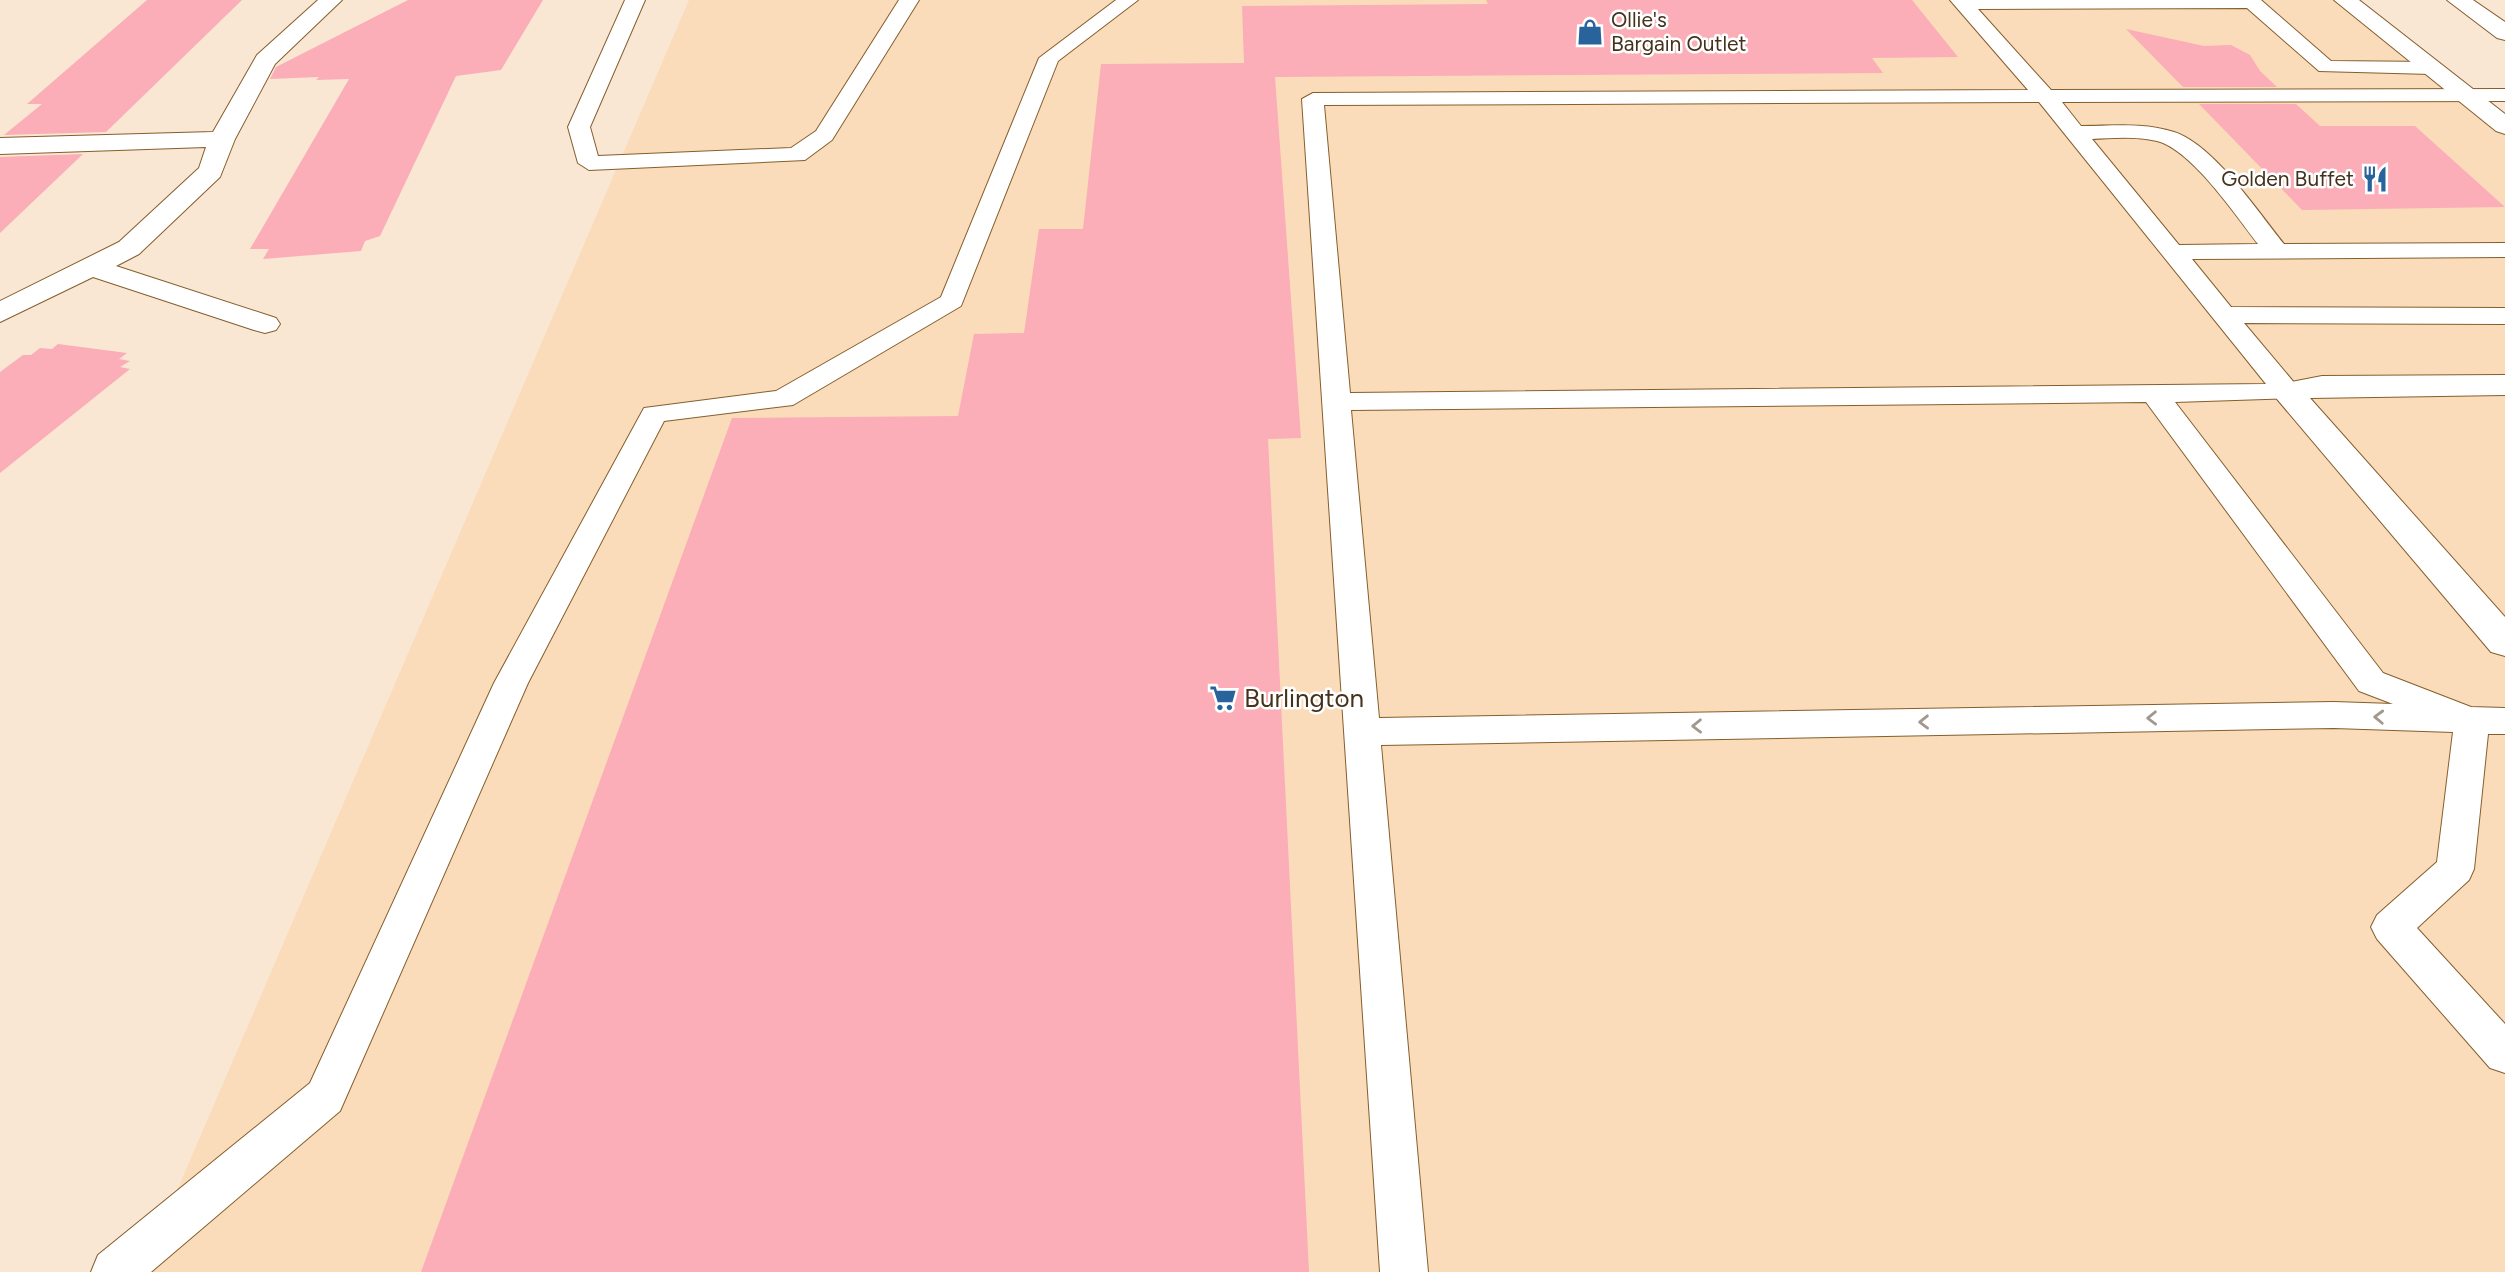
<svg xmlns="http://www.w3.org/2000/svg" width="2505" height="1272" viewBox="0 0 2505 1272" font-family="Figtree,sans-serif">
<rect width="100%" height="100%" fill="#f9e7d3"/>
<polygon fill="#fadcba" points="689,0 2343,0 2505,131 2505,1272 142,1272"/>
<g fill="#fbadb8">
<polygon points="147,0 242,0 106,132 4,135 42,104 27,104"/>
<polygon points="408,0 543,0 501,70 456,76 380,236 365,241 361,251 263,259 269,249 250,249 349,79 316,80 319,77 270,79 276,67"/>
<polygon points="1486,0 1912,0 1958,57 1872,58 1883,73 1275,77 1301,438 1268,439 1309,1272 421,1272 732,418 958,416 974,334 1024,333 1039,229 1083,229 1101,64 1244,63 1242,6 1488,4"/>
<polygon points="2126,29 2204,46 2231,45 2250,55 2260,71 2277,87 2183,87"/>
<polygon points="2199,104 2296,104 2320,126 2415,126 2505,207 2302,210"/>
<polygon points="83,154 0,233 0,157"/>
<polygon points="58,344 127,353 119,359 130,361 120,367 130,369 0,473 0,372 23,355 31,355 40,348 52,349"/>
</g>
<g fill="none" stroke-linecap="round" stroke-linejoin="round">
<g stroke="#855e2c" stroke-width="2">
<g id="lane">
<polygon points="625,0 645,0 590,127 598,156 791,148 816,131 899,0 919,0 832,140 805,160 589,170 578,163 568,127"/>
<polygon points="1116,0 1138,0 1058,61 961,306 793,405 664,421 528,683 340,1111 151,1272 91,1272 98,1255 310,1083 494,683 644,408 776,391 941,297 1039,58"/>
<path d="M1950,0H2261L2331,61L2431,62L2441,68L2431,74L2319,71L2247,8L1978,9L2051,90L2505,89V101L2062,102L2081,126C2112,126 2144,122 2174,132C2214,145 2258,212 2284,244L2505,243V257L2192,259L2231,307L2505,308V324L2244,323L2297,386L2301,392L2297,398L2175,402L2383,673L2471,707L2505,708V734H2488L2474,869L2469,880L2417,928L2505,1024V1073L2490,1068L2377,939L2371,927L2377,915L2437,862L2453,732L2334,728L1381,745L1428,1272H1380L1302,99L1313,93L2028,90ZM2039,102L2266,384L1350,393L1324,105ZM2092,139C2113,138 2136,136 2157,141C2192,150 2236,216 2258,244L2179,245ZM2146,402L2359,691L2393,704L2334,702L1379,718L1351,410Z"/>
</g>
</g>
<g stroke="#855e2c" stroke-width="2">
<g id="street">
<polygon points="318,0 342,0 275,64 235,139 220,177 139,254 116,266 276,318 280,324 276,330 265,333 254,330 93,277 0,322 0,301 119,242 199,168 206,147 0,154 0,138 213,132 257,55"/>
<polygon points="2334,0 2359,0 2505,114 2505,134 2496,131"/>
<polygon points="2505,375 2505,395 2310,398 2505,617 2505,656 2491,652 2271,392 2276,385 2322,376"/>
</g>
</g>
<g stroke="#855e2c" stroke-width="2">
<polygon id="highway" points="2447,0 2473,0 2505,22 2505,40 2497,38"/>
</g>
<use href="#lane" fill="#fff" fill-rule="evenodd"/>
<use href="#street" fill="#fff" fill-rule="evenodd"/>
<use href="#highway" fill="#fff" fill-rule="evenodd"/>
</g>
<defs><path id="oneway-chevron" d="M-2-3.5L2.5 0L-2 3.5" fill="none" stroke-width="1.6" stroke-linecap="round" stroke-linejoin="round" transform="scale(1.75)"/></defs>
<g stroke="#a2988e">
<use href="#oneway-chevron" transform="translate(2379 717) rotate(-178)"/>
<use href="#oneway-chevron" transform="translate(2152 718) rotate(179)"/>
<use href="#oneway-chevron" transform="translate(1924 722) rotate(179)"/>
<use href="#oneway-chevron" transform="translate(1697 726) rotate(179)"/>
</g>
<defs>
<g id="shop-bare" transform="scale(2.1)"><path d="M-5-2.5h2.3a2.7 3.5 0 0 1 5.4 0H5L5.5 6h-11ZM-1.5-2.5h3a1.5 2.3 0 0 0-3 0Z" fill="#29639b" stroke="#fff" stroke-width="2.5" paint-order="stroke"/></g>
<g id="restaurant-bare" transform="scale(2.1)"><path d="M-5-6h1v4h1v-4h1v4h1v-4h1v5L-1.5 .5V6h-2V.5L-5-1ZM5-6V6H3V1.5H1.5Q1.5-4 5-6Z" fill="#29639b" stroke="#fff" stroke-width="2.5" paint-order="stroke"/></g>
<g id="supermarket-bare" transform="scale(2.1)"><path d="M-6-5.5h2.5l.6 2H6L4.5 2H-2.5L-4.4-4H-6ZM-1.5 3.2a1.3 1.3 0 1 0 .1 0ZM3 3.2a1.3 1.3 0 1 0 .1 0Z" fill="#29639b" stroke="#fff" stroke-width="2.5" paint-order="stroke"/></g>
</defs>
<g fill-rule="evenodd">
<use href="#shop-bare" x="1590" y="32"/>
<use href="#restaurant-bare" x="2375" y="179"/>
<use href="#supermarket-bare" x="1223" y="698"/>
</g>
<g text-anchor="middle" stroke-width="5" stroke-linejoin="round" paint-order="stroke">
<g font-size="21" fill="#44321d" stroke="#fff" text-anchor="start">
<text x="1611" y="27">Ollie's<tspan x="1611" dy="24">Bargain Outlet</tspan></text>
<text x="2354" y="186" text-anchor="end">Golden Buffet</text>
</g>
<g font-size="26" fill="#44321d" stroke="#fff" text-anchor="start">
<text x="1244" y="707">Burlington</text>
</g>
</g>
</svg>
